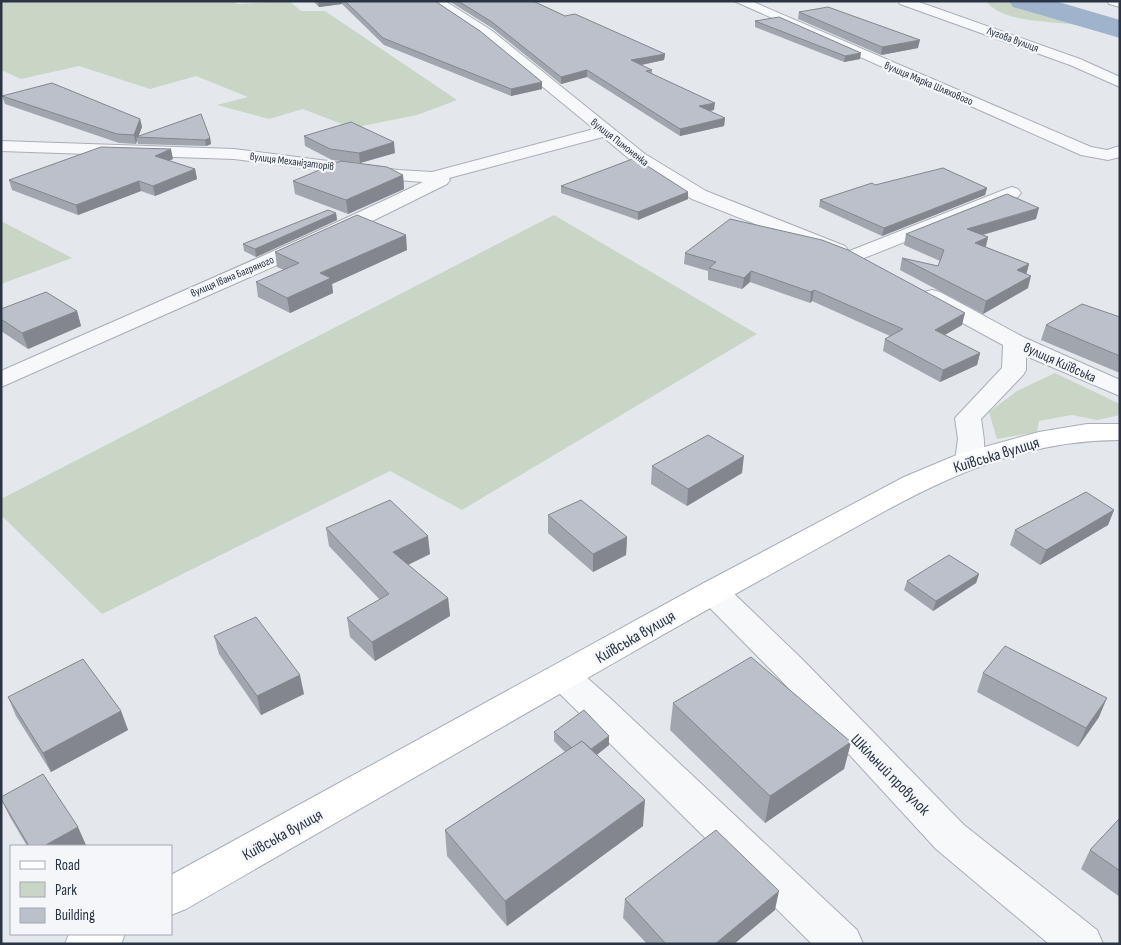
<svg xmlns="http://www.w3.org/2000/svg" width="1121" height="945" viewBox="0 0 1121 945" font-family="'Sofia Sans Condensed',sans-serif">
<rect width="100%" height="100%" fill="#e4e7ec"/>
<g fill="#c9d6c5">
<polygon points="1,1 233,1 237,4 289,1 301,11 325,11 457,100 417,115 352,128 303,109 269,119 217,105 248,97 196,76 150,89 79,66 21,79 1,70"/>
<path d="M986,1H1051L1084,14L1120,23V38C1109,34 1098,29 1086,26C1058,20 1004,25 986,1Z"/>
<polygon points="554,215 757,334 462,510 390,471 102,614 1,515 1,499"/>
<polygon points="1,221 72,258 1,284"/>
<polygon points="1055,373 1120,404 1120,415 1097,420 1072,415 1039,421 1037,432 997,439 989,412 1017,391"/>
</g>
<g fill="none" stroke-linecap="round" stroke-linejoin="round">
<polygon fill="#9fb4cc" fill-rule="evenodd" points="1009,1 1055,1 1120,20 1120,38 1013,7"/>
<g stroke="#a9aeb7" stroke-width="2">
<g id="street">
<path d="M430,1H445L491,30L645,154L706,191L845,246L848,250L847,252L1006,189L1012,187L1018,189L1021,193L1018,197L854,262L847,260L844,256L845,254L838,256L831,254L692,199L633,162L603,137L449,178L450,180L447,184L336,239L1,387V371C142,308 284,249 423,182L398,180L234,159L1,151V141L234,149L398,170L432,172L594,129L481,36Z"/>
<polygon points="734,1 751,1 1091,147 1107,150 1120,146 1120,157 1108,160 1081,155"/>
<polygon points="898,1 916,1 1080,59 1120,77 1120,87 1070,65 900,4"/>
<polygon points="1107,1 1120,1 1120,7 1109,4"/>
<path d="M932,290L940,292L1023,337L1120,380V396L1026,356V370L1023,375L981,419C983,434 988,453 979,466L969,468L959,466L955,460L958,439L955,418L1002,368L1003,345L924,302L921,297L924,292Z"/>
<polygon points="713,581 724,584 803,660 964,825 1097,930 1103,944 1049,944 936,849 779,678 702,600 697,592 702,584"/>
<polygon points="564,664 576,668 611,699 857,930 863,944 812,944 552,686 547,677 552,668"/>
</g>
</g>
<g stroke="#a9aeb7" stroke-width="2">
<g id="secondary">
<path d="M1087,424H1120V440C1004,440 917,493 820,547C755,583 690,619 626,656C479,740 332,825 186,909L171,915V875L702,584L904,477L959,454L1039,432Z"/>
<polygon points="69,934 125,934 121,944 65,944"/>
</g>
</g>
<use href="#street" fill="#f7f8fa" fill-rule="evenodd"/>
<use href="#secondary" fill="#fff" fill-rule="evenodd"/>
</g>
<g fill="#a1a5ae">
<polygon points="313,1 435,1 542,89 511,96 384,45 342,4 319,7"/>
<polygon points="449,1 533,1 565,16 665,54 664,60 641,65 652,70 652,74 714,110 709,111 725,118 724,126 680,136 587,77 561,84 492,28"/>
<polygon points="799,12 918,48 881,55 798,19"/>
<polygon points="755,21 860,59 844,62 755,27"/>
<polygon points="2,96 140,119 142,127 138,137 210,138 211,144 206,146 138,144 137,140 136,144 119,143 5,104"/>
<polygon points="304,136 395,153 360,163 332,160 305,146"/>
<polygon points="173,159 169,161 195,169 197,179 155,196 141,191 78,215 12,190 9,180"/>
<polygon points="403,175 404,189 348,214 295,194 293,181"/>
<polygon points="875,185 987,188 985,195 882,236 819,207 820,200"/>
<polygon points="561,186 688,192 688,199 638,220 561,193"/>
<polygon points="336,213 337,220 256,257 244,251 243,244"/>
<polygon points="1036,219 983,235 988,237 986,247 1029,264 1026,274 1028,288 983,314 900,270 902,258 938,266 940,261 904,245 906,234"/>
<polygon points="407,250 332,284 333,293 290,313 258,297 256,282 284,270 277,267 275,252"/>
<polygon points="685,253 962,325 945,335 980,353 977,365 940,382 883,351 885,339 890,336 812,301 810,303 750,282 742,289 708,280 708,271 684,264"/>
<polygon points="1,309 77,311 81,326 28,349 1,331"/>
<polygon points="1120,317 1120,373 1041,340 1046,325"/>
<polygon points="652,466 742,473 687,506 651,484"/>
<polygon points="1114,510 1108,525 1040,565 1010,545 1015,530"/>
<polygon points="548,515 627,537 626,555 593,572 548,533"/>
<polygon points="326,528 430,554 408,565 448,598 450,616 375,661 350,637 347,618 380,600 329,546"/>
<polygon points="979,574 976,583 933,611 904,590 907,581"/>
<polygon points="214,636 304,694 261,715 219,654"/>
<polygon points="983,673 1099,717 1078,747 977,692"/>
<polygon points="8,697 121,711 128,730 51,772 16,716"/>
<polygon points="673,703 851,742 844,769 765,823 670,730"/>
<polygon points="554,732 609,745 597,755 643,826 507,926 447,856 445,830 565,752 554,741"/>
<polygon points="1,799 86,845 85,846 27,846 10,817"/>
<polygon points="1120,818 1120,897 1081,869 1090,850"/>
<polygon points="625,899 775,910 734,944 647,944 623,918"/>
</g>
<g fill="#83868d">
<polygon points="318,1 342,1 342,4 319,7"/>
<polygon points="920,40 918,48 881,55 882,47"/>
<polygon points="861,53 860,59 844,62 845,56"/>
<polygon points="665,54 664,60 631,67 631,60"/>
<polygon points="587,70 587,77 561,84 561,77"/>
<polygon points="542,82 542,89 511,96 511,89"/>
<polygon points="715,103 714,110 698,113 699,106"/>
<polygon points="725,118 724,126 680,136 680,129"/>
<polygon points="140,119 142,127 138,137 136,137 137,140 136,144 134,135"/>
<polygon points="210,138 211,144 206,146 205,140"/>
<polygon points="394,142 395,153 360,163 359,153"/>
<polygon points="171,149 173,159 157,165 155,156"/>
<polygon points="195,169 197,179 155,196 153,186"/>
<polygon points="403,175 404,189 348,214 346,200"/>
<polygon points="139,181 141,191 78,215 76,205"/>
<polygon points="987,188 985,195 882,236 884,228"/>
<polygon points="688,192 688,199 638,220 638,212"/>
<polygon points="1039,208 1036,219 964,240 967,229"/>
<polygon points="336,213 337,220 256,257 255,249"/>
<polygon points="406,235 407,250 332,284 333,293 290,313 287,298 320,273"/>
<polygon points="988,237 985,248 975,243"/>
<polygon points="1029,264 1026,275 1017,270"/>
<polygon points="751,271 750,282 742,289 744,278"/>
<polygon points="1031,276 1028,288 983,314 986,301"/>
<polygon points="814,290 812,301 810,303 811,292"/>
<polygon points="77,311 81,326 28,349 22,333"/>
<polygon points="965,313 962,325 932,342 935,330"/>
<polygon points="980,353 977,365 940,382 943,370"/>
<polygon points="744,456 742,473 687,506 688,489"/>
<polygon points="1114,510 1108,525 1040,565 1046,550"/>
<polygon points="428,536 430,554 395,571 393,552"/>
<polygon points="627,537 626,555 593,572 593,554"/>
<polygon points="979,574 976,583 933,611 936,601"/>
<polygon points="448,598 450,616 375,661 372,642"/>
<polygon points="300,675 304,694 261,715 257,696"/>
<polygon points="1107,698 1099,717 1078,747 1086,728"/>
<polygon points="121,711 128,730 51,772 43,753"/>
<polygon points="609,736 609,745 582,766 582,756"/>
<polygon points="851,742 844,769 765,823 770,796"/>
<polygon points="645,800 643,826 507,926 505,901"/>
<polygon points="78,827 86,845 85,846 44,846"/>
<polygon points="779,891 775,910 734,944 715,944"/>
</g>
<g fill="#bbc0ca" stroke="#83868d">
<polygon points="345,1 435,1 480,31 542,82 511,89 383,38"/>
<polygon points="458,1 533,1 565,16 575,14 665,54 631,60 652,70 646,71 715,103 699,106 725,118 680,129 587,70 561,77 492,22"/>
<polygon points="828,7 920,40 882,47 799,12"/>
<polygon points="779,17 861,53 845,56 755,21"/>
<polygon points="52,83 140,119 134,135 117,134 2,96"/>
<polygon points="201,114 210,138 205,140 136,137"/>
<polygon points="351,122 394,142 359,153 330,149 304,136"/>
<polygon points="101,147 171,149 155,156 195,169 153,186 139,181 76,205 9,180"/>
<polygon points="635,158 688,192 638,212 561,186"/>
<polygon points="341,161 387,167 403,175 346,200 293,181"/>
<polygon points="943,168 987,188 884,228 820,200 872,183 875,185"/>
<polygon points="1007,194 1039,208 967,229 988,237 975,243 1029,264 1017,270 1031,276 986,301 902,258 938,266 944,250 906,234"/>
<polygon points="328,210 336,213 255,249 243,244"/>
<polygon points="357,215 406,235 320,273 331,278 287,298 256,282 299,263 275,252"/>
<polygon points="730,219 822,240 848,250 965,313 935,330 980,353 943,370 885,339 903,329 814,290 811,292 751,271 744,278 709,268 716,262 685,253"/>
<polygon points="46,292 77,311 22,333 1,319 1,309"/>
<polygon points="1082,304 1120,317 1120,356 1046,325"/>
<polygon points="708,435 744,456 688,489 652,466"/>
<polygon points="1086,492 1114,510 1046,550 1015,530"/>
<polygon points="390,500 428,536 393,552 448,598 372,642 347,618 389,594 326,528"/>
<polygon points="581,500 627,537 593,554 548,515"/>
<polygon points="949,555 979,574 936,601 907,581"/>
<polygon points="256,617 300,675 257,696 214,636"/>
<polygon points="1005,646 1107,698 1086,728 983,673"/>
<polygon points="751,657 851,742 770,796 673,703"/>
<polygon points="83,659 121,711 43,753 8,697"/>
<polygon points="584,710 609,736 591,749 582,741 572,748 554,732"/>
<polygon points="582,741 645,800 505,901 445,830"/>
<polygon points="43,774 78,827 44,846 29,846 1,799 1,797"/>
<polygon points="1120,818 1120,871 1090,850"/>
<polygon points="716,830 779,891 715,944 666,944 625,899"/>
</g>
<g text-anchor="middle" stroke-width="4.5" stroke-linejoin="round" paint-order="stroke">
<g font-size="11" fill="#2b3445" stroke="#f4f6f9">
<text transform="translate(1013 39) rotate(20)" y="4">Лугова вулиця</text>
<text transform="translate(929 83) rotate(23)" y="4">вулиця Марка Шляхового</text>
<text transform="translate(620 142) rotate(38)" y="4">вулиця Пимоненка</text>
<text transform="translate(292 161) rotate(7)" y="4">вулиця Механізаторів</text>
<text transform="translate(232 276) rotate(-23)" y="4">вулиця Івана Багряного</text>
</g>
<g font-size="14" fill="#2b3445" stroke="#f4f6f9">
<text transform="translate(1060 362) rotate(24)" y="5">вулиця Київська</text>
</g>
<g font-size="16" fill="#2b3445" stroke="#f4f6f9">
<text transform="translate(996 454) rotate(-17)" y="6">Київська вулиця</text>
<text transform="translate(635 636) rotate(-30)" y="6">Київська вулиця</text>
<text transform="translate(891 774) rotate(46)" y="6">Шкільний провулок</text>
<text transform="translate(282 834) rotate(-29)" y="6">Київська вулиця</text>
</g>
</g>
<rect width="1121" height="945" fill="none" stroke="#2b3445" stroke-width="5"/>
<rect x="10" y="845" width="162" height="90" fill="#f4f6f9" stroke="#a4a8b1"/>
<rect x="20" y="861" width="25" height="8" fill="#ffffff" stroke="#a4a8b1"/>
<text x="55" y="870" font-size="15" fill="#2b3445">Road</text>
<rect x="20" y="882" width="25" height="15" fill="#c9d6c5" stroke="#a4a8b1"/>
<text x="55" y="895" font-size="15" fill="#2b3445">Park</text>
<rect x="20" y="908" width="25" height="15" fill="#bbc0ca" stroke="#a4a8b1"/>
<text x="55" y="920" font-size="15" fill="#2b3445">Building</text>
</svg>
